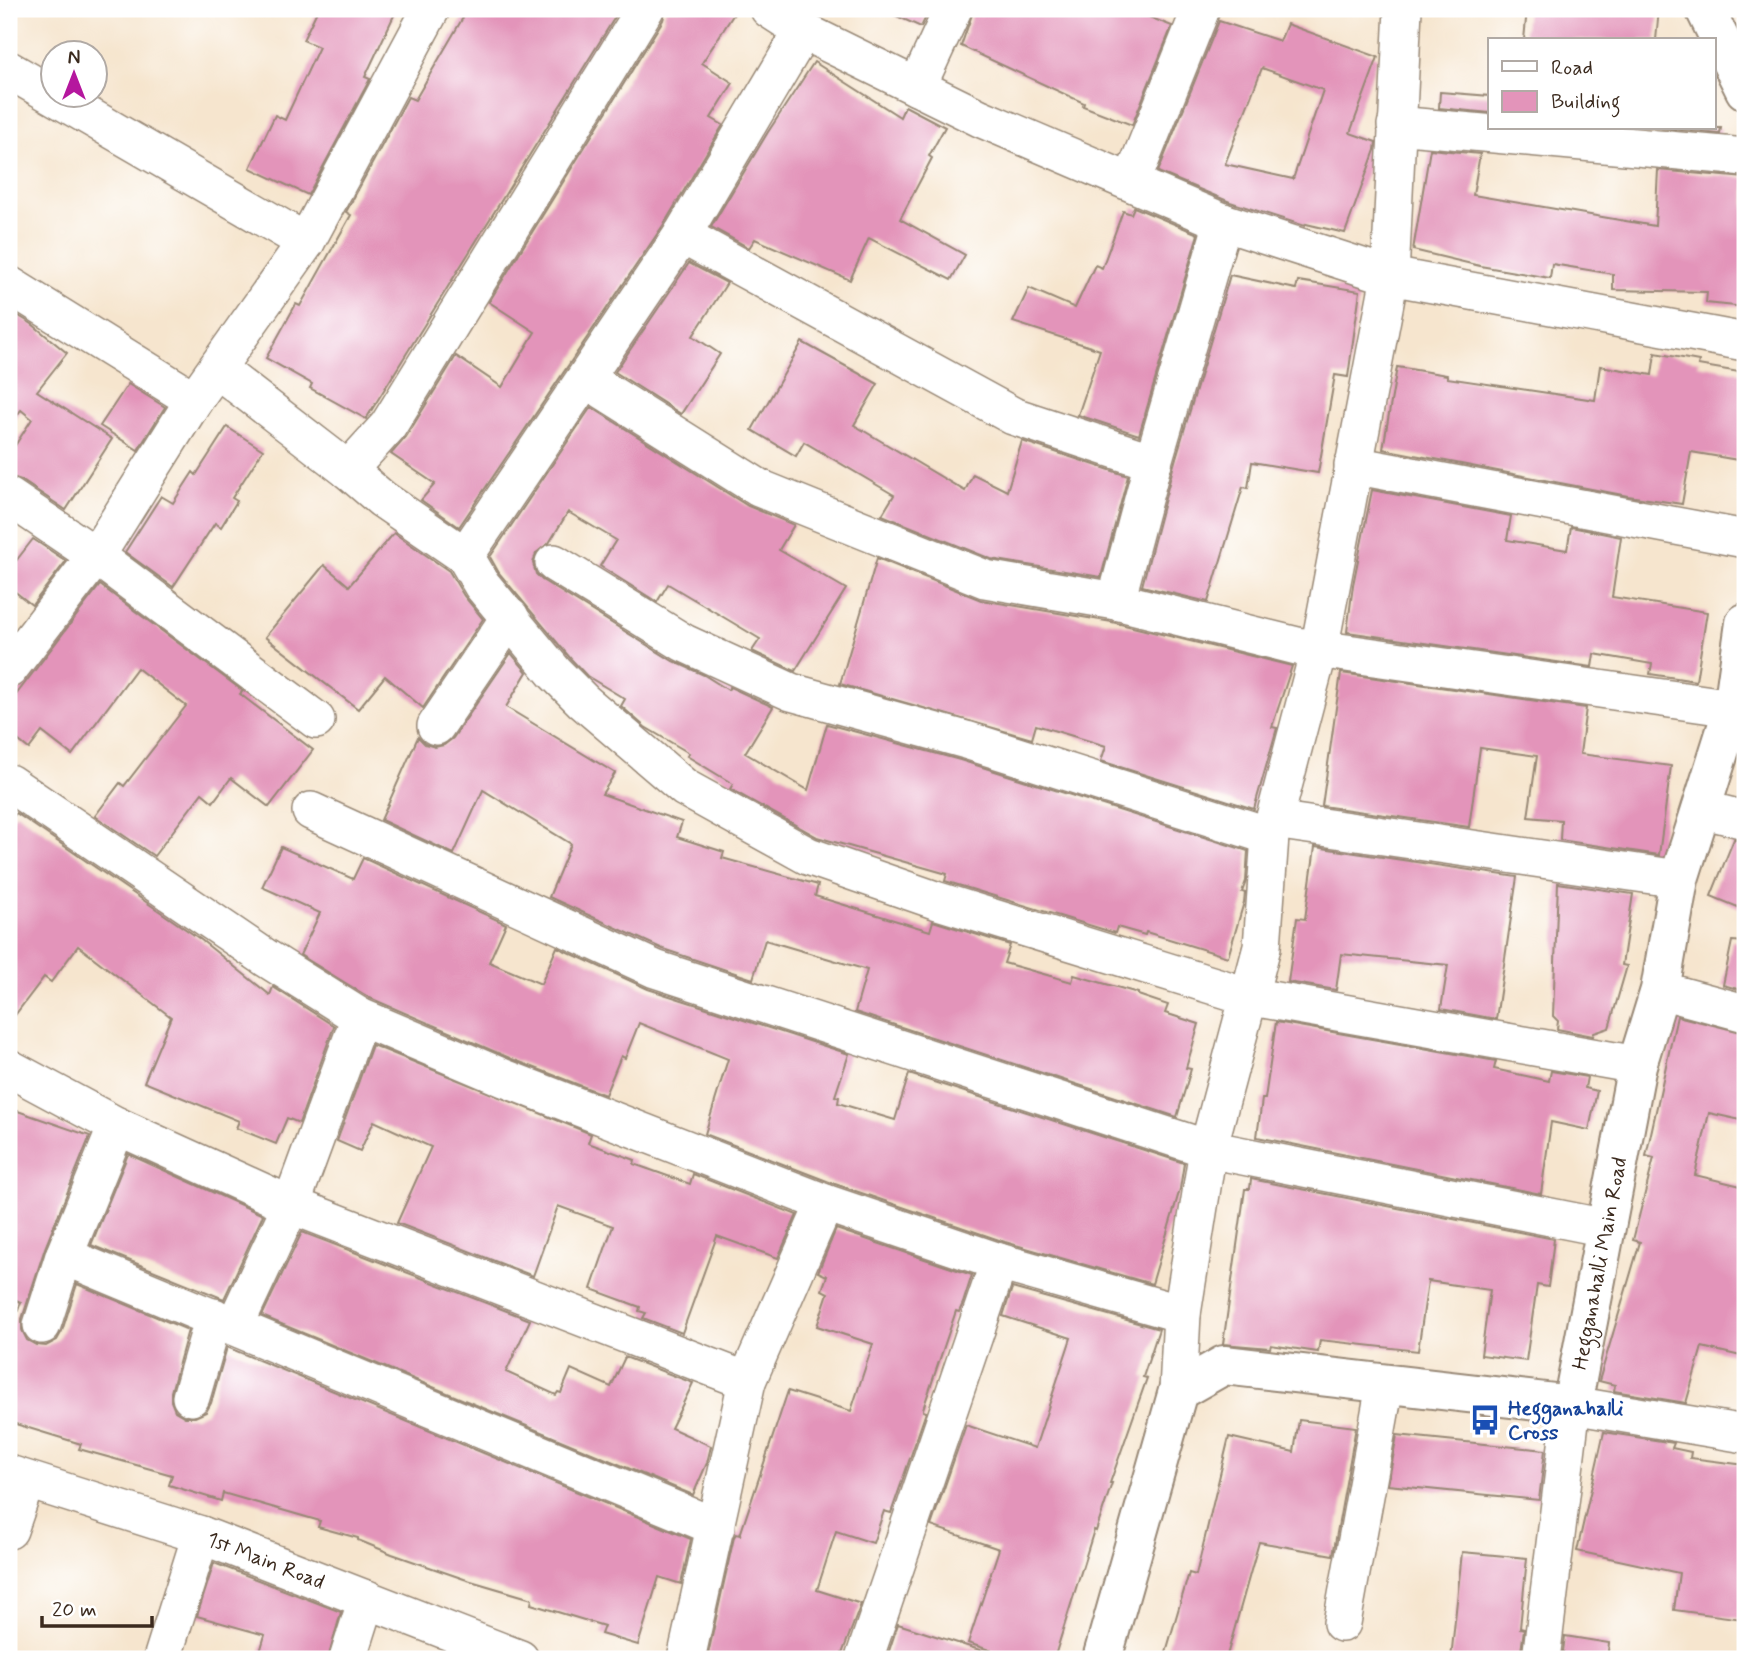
<svg xmlns="http://www.w3.org/2000/svg" width="1754" height="1668" viewBox="0 0 1754 1668" font-family="Mynerve,sans-serif">
<rect width="100%" height="100%" fill="#fff"/>
<filter id="ink" filterUnits="userSpaceOnUse"><feTurbulence type="fractalNoise" baseFrequency=".0143" numOctaves="2"/><feDisplacementMap in="SourceGraphic" scale="14" xChannelSelector="R" yChannelSelector="G"/><feConvolveMatrix kernelMatrix="1 2 1 2 8 2 1 2 1" color-interpolation-filters="sRGB"/></filter>
<filter id="wash" filterUnits="userSpaceOnUse"><feTurbulence type="fractalNoise" baseFrequency=".00686" numOctaves="4" result="noise"/><feDisplacementMap in="SourceGraphic" scale="28" xChannelSelector="R" yChannelSelector="G"/><feGaussianBlur stdDeviation="1.57" result="paint"/><feColorMatrix in="noise" values="0 0 0 0 0 0 0 0 0 0 0 0 0 0 0 0 0 1.4 0 .05"/><feComposite in="paint" operator="in"/></filter>
<g filter="url(#wash)">
<rect width="100%" height="100%" fill="#f6e5ce"/>
<g id="blocks">
<g fill="#e394ba" fill-rule="evenodd">
<polygon points="318,9 397,9 365,77 370,79 308,195 250,168 275,115 285,120 319,47 303,40"/>
<polygon points="468,9 620,9 366,419 310,388 312,384 266,358 296,304 300,306 351,215 346,212 408,97 415,100"/>
<polygon points="666,9 737,9 702,63 733,83 711,118 723,125 664,224 459,527 421,500 435,484 391,454 406,437 456,356 502,387 535,332 489,302 663,20"/>
<polygon points="881,9 930,9 921,27"/>
<polygon points="974,9 1129,9 1172,26 1132,125 1083,106 1084,103 961,46"/>
<polygon points="1527,9 1659,9 1656,40 1524,40"/>
<path d="M1219,21L1280,41L1287,24L1378,57L1350,133L1376,142L1375,150L1345,233L1306,224L1305,226L1230,202L1158,172ZM1262,68L1323,90L1293,179L1225,164Z"/>
<polygon points="814,62 900,117 905,106 945,127 929,156 932,158 900,219 965,255 951,280 869,238 850,280 755,239 749,248 711,227 768,132"/>
<polygon points="1440,92 1490,96 1490,113 1439,108"/>
<polygon points="1661,128 1721,128 1720,134"/>
<polygon points="1430,149 1480,154 1473,195 1655,226 1658,170 1745,178 1745,307 1706,303 1707,292 1613,290 1613,274 1552,264 1550,278 1480,266 1413,250"/>
<polygon points="1134,207 1198,234 1139,435 1078,415 1100,350 1013,322 1029,288 1075,308 1095,265 1102,268 1123,211 1131,214"/>
<polygon points="689,263 727,283 693,336 720,354 681,414 615,372"/>
<polygon points="1230,275 1296,289 1298,281 1360,291 1348,377 1335,375 1318,473 1252,462 1248,488 1243,487 1208,602 1142,586 1173,468"/>
<polygon points="9,310 32,324 67,353 37,391 112,439 66,510 21,480 9,476 9,455 32,419 21,410 9,426"/>
<polygon points="802,342 878,384 854,425 965,491 973,474 1007,491 1022,441 1128,476 1101,577 991,559 882,515 894,495 804,442 796,456 752,430"/>
<polygon points="1655,353 1699,361 1698,365 1745,373 1745,417 1738,460 1691,452 1682,504 1628,496 1383,449 1397,367 1447,375 1447,378 1595,400 1600,366 1652,375"/>
<polygon points="128,384 165,407 138,450 100,426"/>
<polygon points="591,407 748,506 794,525 779,550 846,589 795,671 752,651 760,639 668,584 657,602 600,566 616,540 568,512 549,543 536,553 533,563 536,574 542,580 673,661 704,675 728,690 730,687 773,707 745,753 808,790 827,724 960,760 1248,851 1246,881 1242,892 1245,893 1244,902 1228,957 1146,932 1145,935 1117,927 1115,933 945,881 947,874 817,837 730,789 733,784 687,756 689,753 645,727 621,706 625,699 587,676 571,659 499,573 490,557"/>
<polygon points="227,427 263,450 232,498 237,501 221,527 215,523 173,587 125,552 161,496 173,503 193,472 196,475"/>
<polygon points="1372,490 1511,516 1507,540 1567,550 1571,527 1621,537 1612,597 1707,612 1696,681 1650,674 1652,664 1594,654 1592,667 1347,632 1353,585"/>
<polygon points="394,533 449,571 464,596 483,619 423,708 385,676 358,709 265,637 324,565 349,586"/>
<polygon points="33,539 66,561 32,605 9,587 9,570"/>
<polygon points="877,558 981,600 1112,622 1292,666 1272,727 1277,728 1254,809 1101,761 1106,746 1036,725 1032,739 840,684"/>
<polygon points="100,585 243,691 240,694 313,750 269,807 231,778 213,802 202,793 154,856 95,816 120,783 124,786 186,706 137,668 72,755 42,732 29,749 9,733 9,704"/>
<polygon points="511,653 527,672 506,707 615,773 602,794 682,822 677,837 724,852 722,858 818,885 815,896 930,931 933,921 1010,945 1004,963 1072,982 1074,975 1138,993 1138,995 1168,1005 1165,1013 1199,1024 1186,1068 1191,1069 1177,1117 855,1012 867,970 765,940 753,979 663,949 549,897 571,844 483,790 454,854 381,820 418,737 425,744 435,747 444,745 453,738"/>
<polygon points="1341,673 1586,708 1580,754 1671,766 1659,855 1560,840 1561,820 1528,817 1537,756 1480,748 1469,827 1322,806"/>
<polygon points="16,813 200,939 270,995 273,987 334,1026 299,1123 287,1118 276,1144 236,1128 239,1121 144,1082 171,1017 78,946 51,982 44,977 9,1023 9,822"/>
<polygon points="1734,839 1745,840 1745,910 1711,896"/>
<polygon points="281,847 353,879 363,858 506,924 489,962 541,984 557,947 648,989 849,1054 835,1096 839,1097 838,1103 895,1120 909,1074 1184,1163 1180,1189 1152,1284 1005,1242 832,1183 705,1134 728,1059 639,1023 625,1058 621,1056 605,1095 512,1059 370,998 300,955 320,913 262,887"/>
<polygon points="1315,847 1517,877 1496,1019 1441,1009 1448,965 1341,954 1336,990 1288,982 1297,918 1305,919"/>
<polygon points="1558,883 1633,894 1622,965 1627,966 1609,1028 1594,1033 1593,1036 1557,1029 1558,1021 1553,1016"/>
<polygon points="1732,941 1745,942 1745,991 1723,985"/>
<polygon points="1677,1016 1745,1033 1745,1121 1709,1113 1695,1175 1745,1187 1745,1357 1702,1347 1686,1403 1614,1391 1615,1385 1599,1381 1640,1242 1633,1240 1654,1158 1646,1156"/>
<polygon points="1276,1022 1496,1061 1494,1069 1549,1081 1551,1071 1587,1077 1585,1088 1597,1091 1589,1130 1551,1122 1541,1194 1257,1137 1262,1099 1265,1099"/>
<polygon points="372,1045 591,1134 588,1143 635,1160 634,1164 690,1184 693,1174 797,1215 778,1258 717,1236 682,1333 643,1318 646,1313 639,1311 640,1307 591,1289 613,1226 558,1206 533,1276 397,1223 431,1147 374,1121 360,1151 337,1141"/>
<polygon points="9,1108 90,1136 45,1248 22,1319 22,1330 27,1340 36,1345 46,1346 57,1340 62,1331 77,1284 188,1330 171,1392 171,1401 175,1411 185,1417 195,1417 206,1412 211,1403 227,1347 691,1539 681,1584 659,1577 638,1645 601,1634 604,1626 531,1604 532,1599 464,1579 392,1554 358,1540 358,1538 318,1527 320,1521 223,1493 221,1501 169,1485 172,1475 79,1449 81,1444 9,1422 9,1335 21,1302 9,1297"/>
<polygon points="128,1154 263,1215 224,1299 91,1245"/>
<polygon points="1251,1179 1554,1239 1548,1287 1537,1285 1526,1361 1481,1355 1490,1290 1428,1281 1418,1351 1320,1340 1318,1352 1271,1345 1270,1348 1223,1344 1245,1189 1250,1189"/>
<polygon points="836,1229 972,1275 963,1303 959,1312 956,1311 923,1409 923,1411 926,1412 891,1513 884,1511 873,1543 836,1531 817,1590 861,1604 840,1659 707,1659 734,1537 736,1534 740,1535 788,1391 851,1411 873,1344 817,1326 828,1293 822,1290 827,1276 818,1272"/>
<polygon points="302,1232 530,1320 506,1372 556,1395 558,1392 561,1393 571,1369 611,1387 625,1357 693,1383 671,1428 711,1446 707,1463 693,1495 262,1316"/>
<polygon points="1012,1288 1159,1329 1143,1377 1147,1378 1110,1483 1112,1483 1096,1531 1094,1530 1054,1659 1017,1659 968,1643 999,1549 931,1526 966,1425 1035,1448 1071,1338 1003,1316"/>
<polygon points="1299,1420 1356,1427 1333,1555 1259,1542 1226,1659 1164,1659 1189,1573 1196,1575 1229,1437 1294,1452"/>
<polygon points="1604,1432 1674,1443 1672,1448 1691,1452 1690,1458 1745,1465 1745,1595 1742,1619 1674,1610 1679,1573 1577,1551"/>
<polygon points="1397,1435 1545,1450 1539,1500 1388,1485"/>
<polygon points="1462,1552 1527,1558 1520,1628 1524,1629 1520,1659 1451,1659"/>
<polygon points="214,1563 341,1612 328,1659 258,1659 265,1635 197,1616"/>
<polygon points="898,1624 989,1653 988,1659 906,1659 888,1654"/>
<polygon points="1565,1636 1609,1643 1607,1659 1562,1659"/>
</g>
</g>
</g>
<g filter="url(#ink)">
<use href="#blocks" fill-opacity="0" stroke="#988876" stroke-width="2"/>
<g fill="none" stroke-linecap="round" stroke-linejoin="round">
<g stroke="#988876" stroke-width="40">
<g id="minor">
<polyline points="769,9 803,31 980,118 1223,222 1390,276 1745,342"/>
<polyline points="9,70 306,242"/>
<polyline points="917,87 953,9"/>
<polyline points="1396,125 1745,157"/>
<polyline points="1132,181 1201,9"/>
<polyline points="682,235 1013,416 1153,462 1223,222"/>
<polyline points="9,285 194,400"/>
<polyline points="217,369 348,470 382,499 465,556 482,585 555,673 583,701 685,788 808,856 935,900 1247,996 1637,1065"/>
<polyline points="586,379 759,488 985,579 1116,601 1297,646 1733,708"/>
<polyline points="1353,465 1745,539"/>
<polyline points="348,470 388,426 645,9"/>
<polyline points="9,497 96,556 316,720"/>
<polyline points="465,556 682,235 803,31"/>
<polyline points="554,563 684,643 791,692 966,740 1270,836"/>
<polyline points="1116,601 1153,462"/>
<polyline points="9,669 96,556 194,400 306,242 431,9"/>
<polyline points="436,726 510,617"/>
<polyline points="9,783 266,958 360,1017 504,1078 825,1203 999,1262 1182,1314"/>
<polyline points="1701,809 1745,820"/>
<polyline points="311,811 655,969 1208,1149 1606,1228"/>
<polyline points="1274,820 1679,879"/>
<polyline points="1660,990 1745,1013"/>
<polyline points="9,1068 117,1126 291,1205 747,1381"/>
<polyline points="117,1126 64,1256 716,1527"/>
<polyline points="42,1325 64,1256"/>
<polyline points="235,1325 291,1205 360,1017"/>
<polyline points="1178,1391 1182,1314 1208,1149 1262,947 1270,836 1319,650 1390,276 1403,9"/>
<polyline points="191,1397 214,1317"/>
<path id="s1" d="M9,1474L201,1535L520,1659"/>
<polyline points="9,1530 26,1481"/>
<polyline points="1342,1623 1385,1385"/>
<polyline points="162,1659 201,1535"/>
<polyline points="348,1659 367,1599"/>
<polyline points="686,1659 747,1381 825,1203"/>
<polyline points="864,1659 999,1262"/>
<polyline points="1541,1659 1572,1405 1745,1434"/>
</g>
</g>
<g stroke="#988876" stroke-width="42">
<g id="major">
<polyline points="1705,9 1745,90"/>
<path id="s2" d="M1102,1659L1178,1391L1224,1365L1572,1405L1637,1065L1660,990L1679,879L1733,708L1745,623"/>
</g>
</g>
<use href="#minor" stroke="#fff" stroke-width="37"/>
<use href="#major" stroke="#fff" stroke-width="38"/>
</g>
</g>
<defs>
<g id="bus-bare" transform="scale(2.415)"><path d="M-5-6H5V4H4V6H2V4H-2V6H-4V4H-5ZM-3.5-4V0h7V-4ZM-3.5 1.2v1.5H-2V1.2ZM2 1.2v1.5H3.5V1.2Z" fill="#1a4fb4" stroke="#fff" stroke-width="2.5" paint-order="stroke"/></g>
</defs>
<g fill-rule="evenodd">
<use href="#bus-bare" x="1485" y="1420"/>
</g>
<g text-anchor="middle" stroke-width="6" stroke-linejoin="round" paint-order="stroke">
<g font-size="21" fill="#3b2a1e" stroke="#fff">
<text dy="7" stroke="none"><textPath href="#s2" startOffset="826">Hegganahalli Main Road</textPath></text>
<text dy="7" stroke="none"><textPath href="#s1" startOffset="271">1st Main Road</textPath></text>
</g>
<g font-size="21" font-weight="bold" fill="#164399" stroke="#fff" text-anchor="start">
<text x="1508" y="1415">Hegganahalli<tspan x="1508" dy="24">Cross</tspan></text>
</g>
</g>
<rect width="1754" height="1668" fill="none" stroke="#fff" stroke-width="35"/>
<rect x="1488" y="38" width="228" height="91" fill="#ffffff" stroke="#b1aaa5" stroke-width="2"/>
<rect x="1502" y="61" width="35" height="10" fill="#ffffff" stroke="#b1aaa5" stroke-width="2"/>
<text x="1551" y="74" font-size="21" fill="#3b2a1e">Road</text>
<rect x="1502" y="91" width="35" height="21" fill="#e394ba" stroke="#b1aaa5" stroke-width="2"/>
<text x="1551" y="108" font-size="21" fill="#3b2a1e">Building</text>
<g transform="translate(74 74)"><circle r="33" fill="#ffffff" stroke="#b1aaa5" stroke-width="2"/>
<path d="M0-5L12 26L0 18L-12 26Z" fill="#b5179e"/>
<text y="-10" font-size="19" font-weight="bold" text-anchor="middle" fill="#3b2a1e">N</text>
</g>
<path d="M42 1616v10h110v-10" fill="none" stroke="#3b2a1e" stroke-width="3.5"/>
<text x="52" y="1616" font-size="21" fill="#3b2a1e" stroke="#ffffff" stroke-width="5" paint-order="stroke">20 m</text>
</svg>
